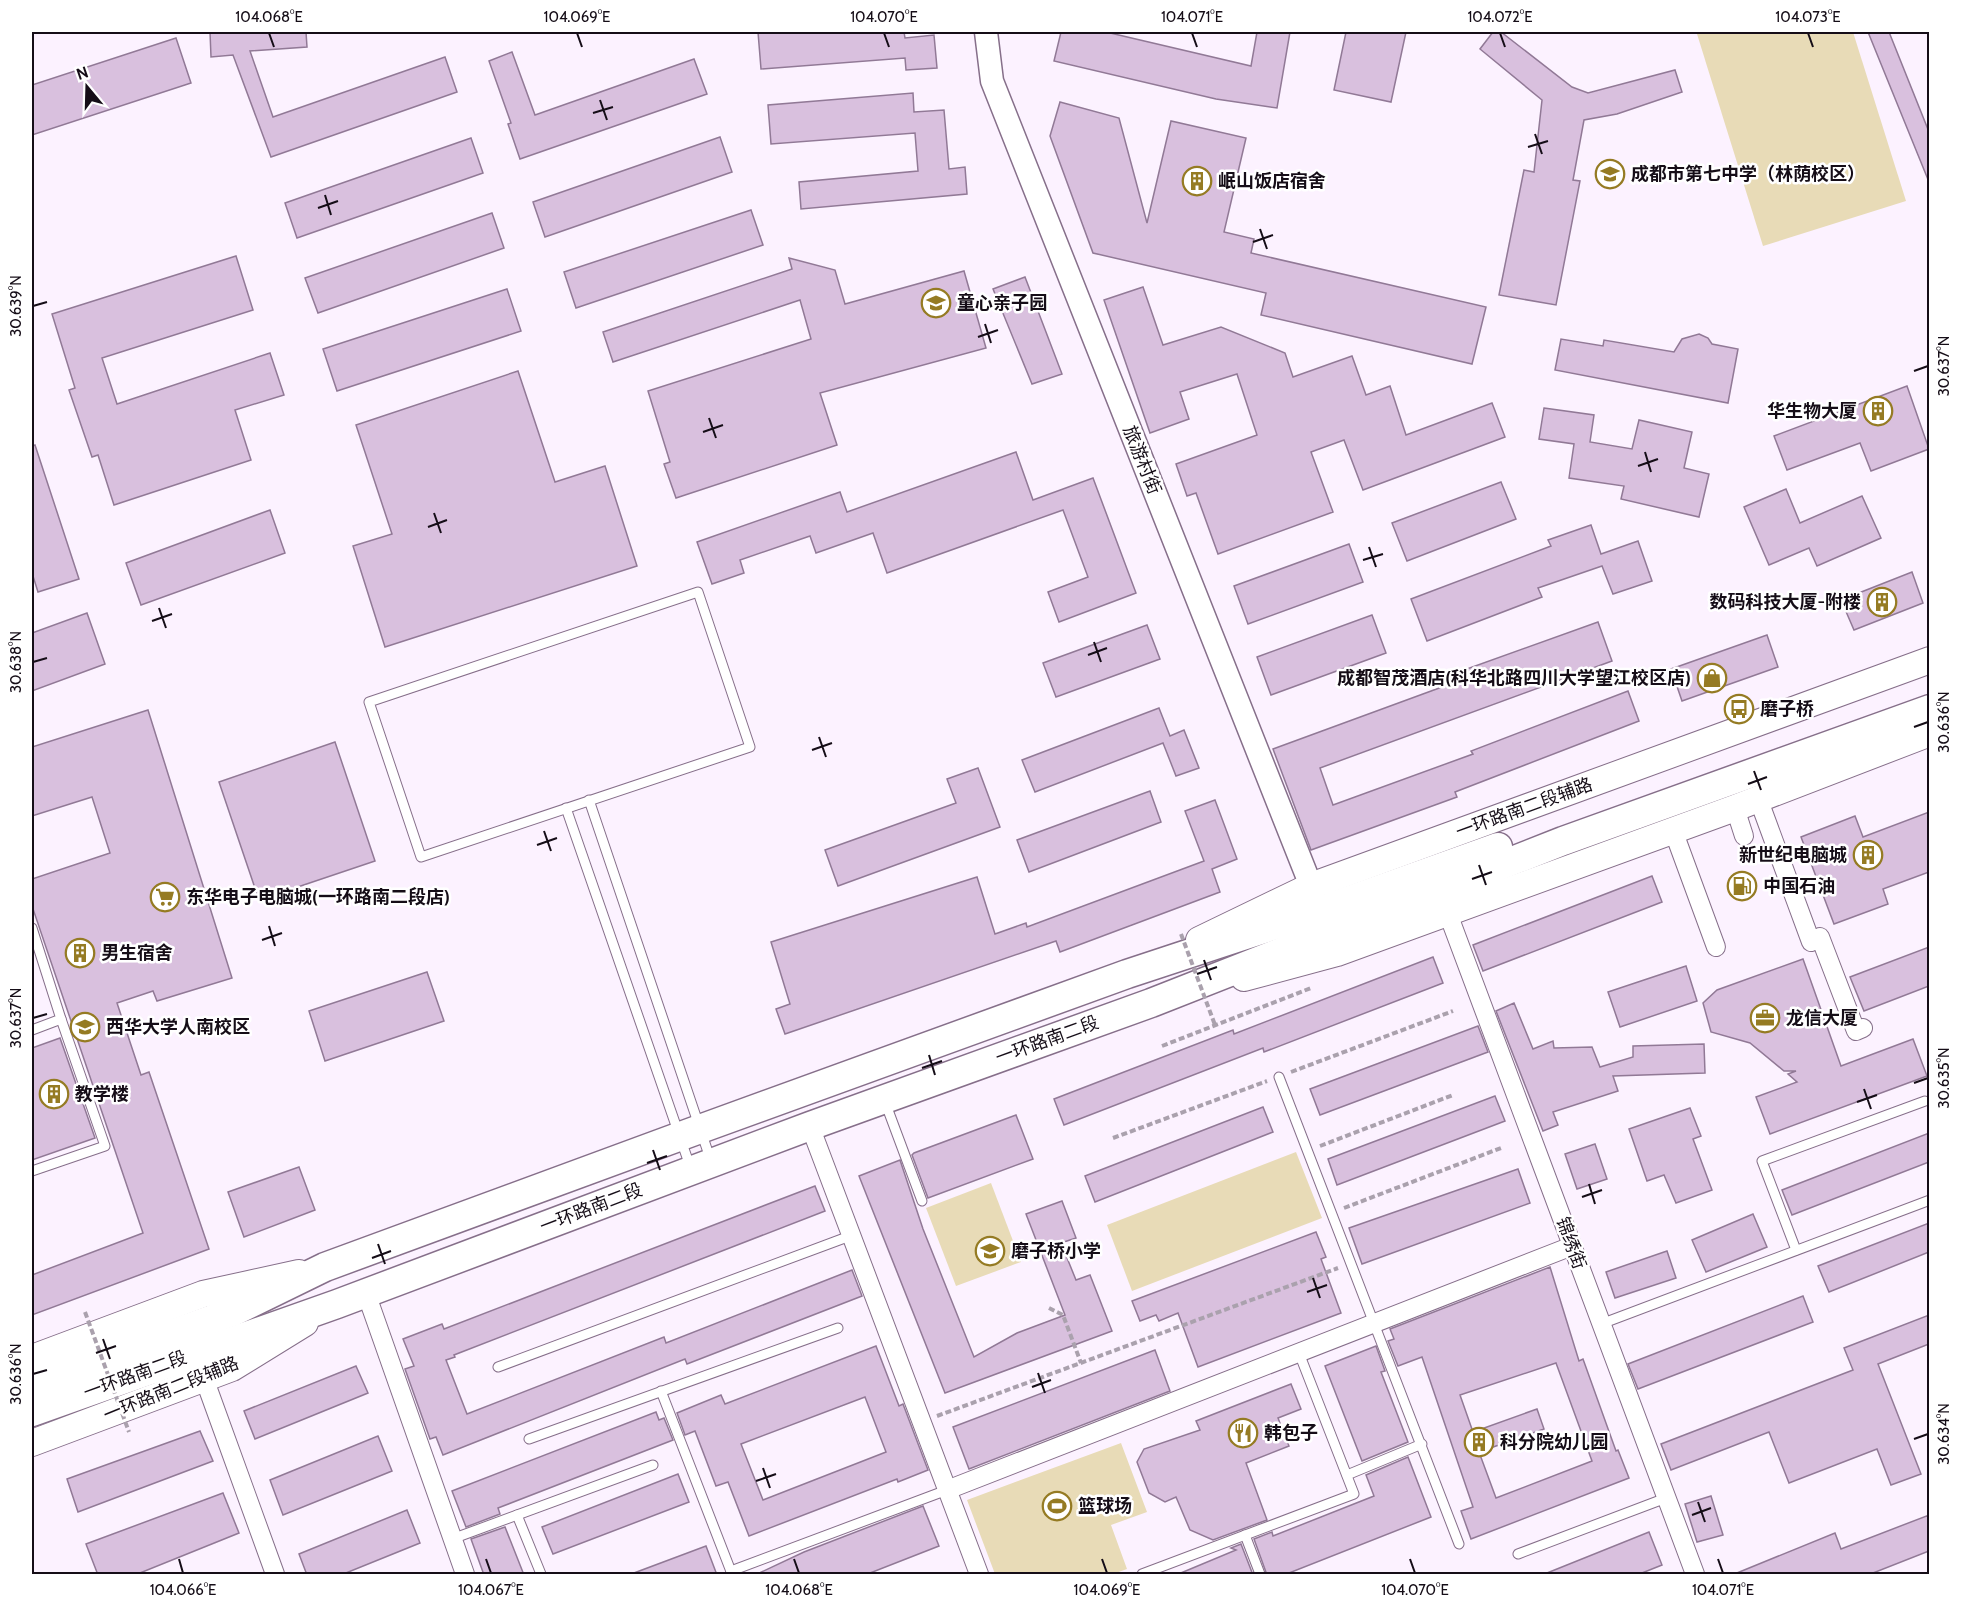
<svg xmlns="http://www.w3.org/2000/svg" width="1961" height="1606" viewBox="0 0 1961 1606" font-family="Cabin,'Noto Sans SC',sans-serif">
<rect width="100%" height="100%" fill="#fcf2ff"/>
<g fill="#e8dbb7">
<polygon points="1705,32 1853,32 1906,201 1763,246 1697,34"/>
<polygon points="1296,1152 1322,1218 1132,1291 1107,1225"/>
<polygon points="991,1183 1021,1262 956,1286 926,1208"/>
<polygon points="1121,1443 1147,1512 1111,1525 1127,1569 1113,1574 995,1574 967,1500"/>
</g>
<g fill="#d9c0de" stroke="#917996" stroke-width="1.5" fill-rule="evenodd">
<polygon points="210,32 306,32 307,47 250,51 273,117 445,57 457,92 271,157 233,55 211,57"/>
<polygon points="758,32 904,32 905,38 934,35 937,68 906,70 905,58 761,69"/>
<polygon points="1061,32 1106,32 1251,66 1257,32 1290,32 1277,108 1216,99 1054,61"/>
<polygon points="1346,32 1406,32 1391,102 1334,90"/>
<polygon points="1493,32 1501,32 1572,87 1588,93 1675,70 1682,92 1617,114 1584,120 1573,180 1580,181 1556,305 1499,295 1524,170 1534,172 1542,100 1480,49"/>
<polygon points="1868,32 1889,32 1929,132 1929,182"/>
<polygon points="176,38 191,83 32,135 32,85"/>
<polygon points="512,52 535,115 694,59 707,94 520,159 508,124 511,123 489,61"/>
<polygon points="913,93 914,112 944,110 949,169 965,167 967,194 801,209 799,182 918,171 915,133 771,144 768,105"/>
<polygon points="1060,102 1119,118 1147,223 1171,121 1246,138 1224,232 1254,239 1251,253 1486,307 1472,364 1261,315 1266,293 1093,253 1050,136"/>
<polygon points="720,137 732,172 545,237 533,202"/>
<polygon points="471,138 483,173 297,238 285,203"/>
<polygon points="751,210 763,245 576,308 564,272"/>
<polygon points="492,213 504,248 318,313 305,278"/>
<polygon points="236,256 253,310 102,358 117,404 270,353 284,395 235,410 251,460 114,505 98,455 92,457 69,390 75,388 52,314"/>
<polygon points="789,258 835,270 845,304 964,271 986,348 820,393 837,445 676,498 664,464 670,462 648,391 811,339 800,300 613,362 603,332 792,269"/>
<polygon points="1025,277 1062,374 1032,384 993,289"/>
<polygon points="1143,287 1163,345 1221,327 1285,353 1293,377 1352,356 1366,395 1390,386 1406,435 1492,403 1505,437 1363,490 1344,440 1311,452 1333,512 1218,554 1196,493 1187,496 1176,464 1257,435 1237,374 1180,392 1189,419 1150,433 1104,300"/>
<polygon points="507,289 521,331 337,391 323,349"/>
<polygon points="1699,334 1708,338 1712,344 1738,349 1728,403 1555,370 1561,339 1603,346 1604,340 1674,352 1682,339"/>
<polygon points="518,371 555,482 605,466 637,566 385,647 353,546 392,534 356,425"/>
<polygon points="1907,386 1929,449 1871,471 1860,443 1787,470 1774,436"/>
<polygon points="1544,408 1594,415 1590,442 1632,449 1639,420 1692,432 1684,468 1709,474 1699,517 1621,499 1624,486 1569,478 1574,444 1539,439"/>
<polygon points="35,445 79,579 38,592 32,573 32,446"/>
<polygon points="1016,452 1033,500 1093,478 1136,593 1059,622 1048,592 1088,577 1063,510 887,573 873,533 816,553 810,536 740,560 744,573 712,584 697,542 840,492 847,512"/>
<polygon points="1501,482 1516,519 1407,561 1392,523"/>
<polygon points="1786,489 1800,523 1862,496 1881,538 1817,566 1809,548 1769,565 1744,507"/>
<polygon points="270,510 285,553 141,605 126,563"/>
<polygon points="1591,525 1601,554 1638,541 1652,581 1613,594 1602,566 1538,588 1542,597 1427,641 1411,599 1551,546 1548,540"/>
<polygon points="1349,544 1363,582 1248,624 1234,586"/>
<polygon points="1912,572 1923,603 1854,630 1841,600"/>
<polygon points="87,613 105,664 32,691 32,633"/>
<polygon points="1372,615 1386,653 1271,695 1257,657"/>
<polygon points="1598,622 1612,661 1320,768 1333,805 1473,754 1471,751 1628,691 1639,721 1455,792 1457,797 1311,850 1273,749 1442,687 1439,679"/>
<polygon points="1147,625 1160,659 1056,697 1043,663"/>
<polygon points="1767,635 1778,667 1682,701 1671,669"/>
<polygon points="1159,708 1170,736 1184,730 1199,768 1176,776 1163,743 1035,792 1022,760"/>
<polygon points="148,710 232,978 157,1001 153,991 117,1003 141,1075 149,1072 209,1249 32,1315 32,1275 143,1233 32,906 32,879 110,853 92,797 32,816 32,747"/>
<polygon points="335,742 375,861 259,900 219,782"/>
<polygon points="978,768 1000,827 838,886 825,850 956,803 947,779"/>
<polygon points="1150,791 1161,822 1029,872 1017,840"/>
<polygon points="1215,800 1237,859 1212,869 1220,892 1060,952 1056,941 785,1034 776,1009 790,1004 771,942 977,877 995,934 1026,923 1027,927 1204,861 1185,811"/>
<polygon points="1929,812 1929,872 1883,889 1888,904 1834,924 1801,837 1855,816 1863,837"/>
<polygon points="1652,876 1662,902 1483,971 1473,945"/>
<polygon points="1929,947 1929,986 1864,1011 1850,977"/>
<polygon points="1433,957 1443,983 1264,1052 1263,1048 1064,1125 1054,1099 1233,1030 1234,1034"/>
<polygon points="1803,959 1841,1066 1913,1039 1927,1076 1770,1134 1756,1097 1797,1082 1788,1074 1796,1071 1784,1071 1750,1043 1711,1032 1703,1003 1717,990"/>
<polygon points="1686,966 1697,1001 1620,1027 1608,992"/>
<polygon points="427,972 444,1021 325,1061 309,1011"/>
<polygon points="1514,1003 1533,1049 1553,1041 1554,1048 1592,1047 1600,1067 1633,1057 1633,1046 1704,1044 1705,1073 1613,1076 1618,1091 1553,1112 1558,1125 1543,1131 1496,1011"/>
<polygon points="1478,1026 1488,1052 1320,1115 1310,1089"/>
<polygon points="60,1038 95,1138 32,1160 32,1048"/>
<polygon points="1495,1096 1505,1121 1337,1185 1328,1159"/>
<polygon points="1263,1107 1273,1132 1095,1202 1085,1176"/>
<polygon points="1690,1108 1701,1136 1693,1139 1712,1190 1676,1203 1664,1175 1647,1181 1629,1129"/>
<polygon points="1016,1115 1033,1159 928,1198 912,1155 914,1153"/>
<polygon points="1929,1133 1929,1162 1792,1215 1782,1190"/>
<polygon points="1595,1144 1607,1179 1577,1189 1565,1154"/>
<polygon points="900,1160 923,1229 974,1357 1017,1333 1065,1315 1026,1214 1062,1201 1076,1238 1061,1243 1076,1280 1090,1275 1112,1331 945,1393 859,1176"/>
<polygon points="299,1167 315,1210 244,1237 228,1192"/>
<polygon points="1518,1169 1530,1203 1362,1264 1349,1228"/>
<polygon points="815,1186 825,1211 454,1355 455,1357 446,1360 467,1414 664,1337 666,1343 852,1270 862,1296 687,1364 685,1359 443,1455 436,1437 430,1439 405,1369 414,1366 403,1339 442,1324 444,1329"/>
<polygon points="1753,1214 1767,1247 1706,1272 1692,1240"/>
<polygon points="1929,1223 1929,1252 1829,1292 1818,1266"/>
<polygon points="1316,1232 1326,1257 1321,1259 1341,1313 1198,1367 1178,1313 1159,1321 1156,1315 1140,1321 1132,1301"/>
<polygon points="1667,1251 1676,1278 1615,1298 1606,1272"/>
<path d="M1550,1267L1579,1361L1583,1359L1616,1451L1618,1450L1629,1478L1471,1539L1461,1511L1473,1507L1422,1357L1398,1366L1388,1341L1394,1339L1390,1329ZM1556,1363L1592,1461L1496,1498L1479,1452L1544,1429L1537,1409L1473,1432L1460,1395Z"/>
<polygon points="1803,1296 1813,1322 1638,1389 1628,1364"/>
<polygon points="1929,1315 1929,1344 1878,1364 1921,1474 1891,1485 1877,1449 1789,1483 1769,1432 1671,1470 1661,1444 1853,1370 1844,1348"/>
<path d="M876,1346L899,1406L903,1404L928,1470L898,1482L897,1479L749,1536L728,1482L716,1486L695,1431L685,1435L677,1413L721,1395L725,1404ZM865,1397L886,1452L763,1500L741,1444Z"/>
<polygon points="1376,1346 1385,1371 1381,1372 1408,1442 1362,1461 1325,1366"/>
<polygon points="1155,1350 1170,1391 969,1469 953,1427"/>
<polygon points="356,1366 368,1393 255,1439 244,1411"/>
<polygon points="1291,1384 1301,1409 1278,1418 1289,1446 1246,1463 1267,1520 1213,1540 1190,1530 1176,1497 1165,1502 1149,1493 1137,1462 1144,1449 1200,1430 1196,1421"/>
<polygon points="656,1412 659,1420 664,1418 673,1440 498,1508 500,1514 466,1527 452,1491"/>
<polygon points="200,1431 213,1461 78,1512 67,1479"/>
<polygon points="378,1436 392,1471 283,1515 270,1480"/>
<polygon points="1408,1457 1431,1517 1284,1575 1267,1575 1254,1539 1272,1532 1273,1536 1374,1496 1366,1475"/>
<polygon points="678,1474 689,1502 553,1554 542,1527"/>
<polygon points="223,1493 239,1533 135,1575 98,1575 86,1544"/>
<polygon points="1711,1496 1723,1535 1697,1542 1685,1504"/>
<polygon points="923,1506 939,1546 865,1575 755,1575 804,1552"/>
<polygon points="407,1510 420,1543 341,1575 307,1575 299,1554"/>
<polygon points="1929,1515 1929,1551 1868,1575 1732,1575 1835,1533 1841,1549"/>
<polygon points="505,1527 524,1575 484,1575 471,1539"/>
<polygon points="1649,1532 1662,1565 1637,1575 1542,1575"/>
<polygon points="1241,1544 1253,1575 1176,1575 1236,1550 1231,1548"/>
<polygon points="706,1546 717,1575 635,1575 634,1573"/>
</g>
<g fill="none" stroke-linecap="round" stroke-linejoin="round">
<g stroke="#866f8a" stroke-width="11">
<g id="service">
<polygon points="698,592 750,747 421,857 369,702"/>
<polyline points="589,800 711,1161"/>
<polyline points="566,808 691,1169"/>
<polyline points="32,928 61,1019 32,1030"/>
<polyline points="1279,1077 1459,1544"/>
<polyline points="885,1102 922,1201"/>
<polyline points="32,1171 105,1146 61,1019"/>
<polyline points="1796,1250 1762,1161 1925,1101"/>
<polyline points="1601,1324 1930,1200"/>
<polyline points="498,1367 850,1236"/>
<polyline points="661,1391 732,1574"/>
<polyline points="529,1439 838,1328"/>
<polyline points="1347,1475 1422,1444"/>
<polyline points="517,1515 541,1574"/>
<polyline points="1245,1535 1260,1574"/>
<polyline points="452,1539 653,1465"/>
<polyline points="1518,1554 1666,1498"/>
<polyline points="731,1571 947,1490"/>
<polyline points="1142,1574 1354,1494 1299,1353"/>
</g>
</g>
<g stroke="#866f8a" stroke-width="20">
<g id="minor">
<polyline points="1758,798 1811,942 1820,937 1856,1031 1863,1028"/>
<polyline points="1735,808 1744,836"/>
<polyline points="1673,830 1716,947"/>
<polyline points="1447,911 1695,1574"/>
<polyline points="810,1126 979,1574"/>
<polyline points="366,1293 465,1574"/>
<polyline points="204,1378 275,1574"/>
<polyline points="947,1490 1572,1246"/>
</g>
</g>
<g stroke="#866f8a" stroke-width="25">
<polyline id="tertiary" points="986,32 992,81 1311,886"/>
</g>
<g stroke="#866f8a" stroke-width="28">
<g id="secondary">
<polyline points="1199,940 1311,886 1930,660"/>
<polyline points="1244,978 1337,953 1735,808 1930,733"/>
<polyline points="32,1358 203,1294 299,1273"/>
<polyline points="32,1443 232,1368 305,1323"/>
</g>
</g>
<g stroke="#866f8a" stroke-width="31">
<g id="primary">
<polyline points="32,1384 235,1311 325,1267 700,1129 1127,974 1330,907 1498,847"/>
<polyline points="32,1412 337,1304 810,1126 1151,1003 1563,841 1930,709"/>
</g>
</g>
<g stroke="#aaa1ad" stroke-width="4" stroke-dasharray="6 3" stroke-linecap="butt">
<polyline points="1162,1046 1311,988"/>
<polyline points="1291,1072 1453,1011"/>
<polyline points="1113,1138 1267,1081"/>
<polyline points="1320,1146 1453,1095"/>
<polyline points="1344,1208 1501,1148"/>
<polyline points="1049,1308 1063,1315 1081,1363"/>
<polyline points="937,1416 1338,1268"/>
</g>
<use href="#service" stroke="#fff" stroke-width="9"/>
<use href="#minor" stroke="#fff" stroke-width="18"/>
<use href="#tertiary" stroke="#fff" stroke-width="22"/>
<use href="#secondary" stroke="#fff" stroke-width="26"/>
<use href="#primary" stroke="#fff" stroke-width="28"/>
<g stroke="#aaa1ad" stroke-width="4" stroke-dasharray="6 3" stroke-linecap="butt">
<polyline points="1181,934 1215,1025"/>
<polyline points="85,1312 129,1432"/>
</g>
</g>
<path fill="none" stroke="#150d17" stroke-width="2" d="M269,33L274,47M577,33L582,47M884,33L889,47M1192,33L1197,47M1500,33L1505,47M1808,33L1813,47M600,100L607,120M593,113L613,107M1535,134L1542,154M1528,147L1548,141M325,195L331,215M318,208L338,201M1260,229L1267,249M1253,242L1273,235M33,306L47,302M985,324L991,343M978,337L998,330M1914,371L1928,366M709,418L716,438M703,432L723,425M1645,452L1651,472M1638,466L1658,459M434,513L441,533M428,527L447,520M1369,547L1376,567M1363,560L1383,554M159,608L166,628M152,621L172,614M1094,642L1101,662M1088,655L1107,648M33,662L47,658M1914,727L1928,722M819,737L826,757M812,750L832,743M1754,771L1761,790M1748,784L1767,777M544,831L551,851M537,845L557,838M1479,865L1486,885M1472,879L1492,872M269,926L275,946M262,940L282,933M1204,960L1211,980M1197,974L1217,967M33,1018L47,1014M929,1055L935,1075M922,1068L942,1061M1914,1083L1928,1078M1864,1089L1871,1109M1857,1102L1877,1095M653,1150L660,1170M647,1163L667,1156M1589,1184L1595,1204M1582,1197L1602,1190M378,1244L385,1264M372,1258L391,1251M1313,1278L1320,1298M1307,1292L1327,1285M103,1339L110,1359M96,1353L116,1346M1038,1373L1045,1393M33,1374L47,1370M1032,1387L1051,1380M1914,1439L1928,1434M763,1468L770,1488M756,1481L776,1474M1698,1502L1705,1522M1692,1515L1711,1508M179,1559L183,1573M486,1559L491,1573M794,1559L799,1573M1102,1559L1107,1573M1410,1559L1415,1573M1718,1559L1723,1573"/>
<defs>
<g id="school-ring" transform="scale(1.5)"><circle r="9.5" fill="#fff" stroke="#957b23" stroke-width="1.5"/><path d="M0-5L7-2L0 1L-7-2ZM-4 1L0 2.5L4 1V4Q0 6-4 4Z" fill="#957b23"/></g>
<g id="building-ring" transform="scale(1.5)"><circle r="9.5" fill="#fff" stroke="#957b23" stroke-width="1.5"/><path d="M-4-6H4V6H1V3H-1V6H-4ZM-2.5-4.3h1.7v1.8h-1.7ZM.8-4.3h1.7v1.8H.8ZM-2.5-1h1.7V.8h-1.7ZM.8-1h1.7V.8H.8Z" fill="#957b23"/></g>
<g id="shop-ring" transform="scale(1.5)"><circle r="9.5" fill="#fff" stroke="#957b23" stroke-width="1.5"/><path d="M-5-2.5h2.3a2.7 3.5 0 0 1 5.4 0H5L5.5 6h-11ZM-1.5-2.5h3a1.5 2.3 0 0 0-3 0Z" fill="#957b23"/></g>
<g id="bus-ring" transform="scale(1.5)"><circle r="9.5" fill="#fff" stroke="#957b23" stroke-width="1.5"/><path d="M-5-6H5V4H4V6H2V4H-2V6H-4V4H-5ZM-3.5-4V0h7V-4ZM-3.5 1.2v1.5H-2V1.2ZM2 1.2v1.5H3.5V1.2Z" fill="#957b23"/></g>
<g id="fuel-ring" transform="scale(1.5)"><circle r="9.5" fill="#fff" stroke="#957b23" stroke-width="1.5"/><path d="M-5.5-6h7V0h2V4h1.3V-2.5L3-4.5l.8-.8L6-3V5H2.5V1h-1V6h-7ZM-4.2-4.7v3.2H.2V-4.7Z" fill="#957b23"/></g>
<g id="supermarket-ring" transform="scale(1.5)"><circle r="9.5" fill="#fff" stroke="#957b23" stroke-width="1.5"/><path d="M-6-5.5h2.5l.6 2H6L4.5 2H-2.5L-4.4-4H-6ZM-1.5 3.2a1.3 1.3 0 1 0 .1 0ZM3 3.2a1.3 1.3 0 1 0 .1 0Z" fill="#957b23"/></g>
<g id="office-ring" transform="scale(1.5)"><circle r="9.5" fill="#fff" stroke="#957b23" stroke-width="1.5"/><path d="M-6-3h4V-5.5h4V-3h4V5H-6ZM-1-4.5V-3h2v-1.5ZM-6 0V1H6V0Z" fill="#957b23"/></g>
<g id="university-ring" transform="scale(1.5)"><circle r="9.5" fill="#fff" stroke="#957b23" stroke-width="1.5"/><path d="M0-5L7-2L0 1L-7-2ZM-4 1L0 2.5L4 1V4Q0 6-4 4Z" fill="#957b23"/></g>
<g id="restaurant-ring" transform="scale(1.5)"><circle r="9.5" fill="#fff" stroke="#957b23" stroke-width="1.5"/><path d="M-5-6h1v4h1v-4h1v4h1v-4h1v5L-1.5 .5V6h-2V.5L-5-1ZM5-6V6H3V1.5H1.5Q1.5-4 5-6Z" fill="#957b23"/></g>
<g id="stadium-ring" transform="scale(1.5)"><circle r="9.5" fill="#fff" stroke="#957b23" stroke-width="1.5"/><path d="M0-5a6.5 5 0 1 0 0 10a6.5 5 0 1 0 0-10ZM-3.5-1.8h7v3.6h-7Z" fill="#957b23"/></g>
</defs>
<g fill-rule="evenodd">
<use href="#school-ring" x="1610" y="174"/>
<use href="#building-ring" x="1197" y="181"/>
<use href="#school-ring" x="936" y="303"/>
<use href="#building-ring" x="1878" y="411"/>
<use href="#building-ring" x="1882" y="602"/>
<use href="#shop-ring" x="1712" y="678"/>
<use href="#bus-ring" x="1739" y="709"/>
<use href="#building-ring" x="1868" y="855"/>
<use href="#fuel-ring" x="1742" y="886"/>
<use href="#supermarket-ring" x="165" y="897"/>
<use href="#building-ring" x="80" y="953"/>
<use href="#office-ring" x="1765" y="1018"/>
<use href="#university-ring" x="85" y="1027"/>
<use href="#building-ring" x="54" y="1094"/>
<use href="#school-ring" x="990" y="1251"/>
<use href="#restaurant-ring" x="1243" y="1433"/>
<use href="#building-ring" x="1479" y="1442"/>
<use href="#stadium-ring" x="1057" y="1506"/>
</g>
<g text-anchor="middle" stroke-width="5" stroke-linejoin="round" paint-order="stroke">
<g font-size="18" font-weight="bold" fill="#150d17" stroke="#fff" text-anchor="start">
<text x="1631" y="180">成都市第七中学（林荫校区）</text>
<text x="1218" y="187">岷山饭店宿舍</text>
<text x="957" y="309">童心亲子园</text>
<text x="1857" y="417" text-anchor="end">华生物大厦</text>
<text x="1861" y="608" text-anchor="end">数码科技大厦-附楼</text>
<text x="1691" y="684" text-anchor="end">成都智茂酒店(科华北路四川大学望江校区店)</text>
<text x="1760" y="715">磨子桥</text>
<text x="1847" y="861" text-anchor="end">新世纪电脑城</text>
<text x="1763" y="892">中国石油</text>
<text x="186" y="903">东华电子电脑城(一环路南二段店)</text>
<text x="101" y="959">男生宿舍</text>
<text x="1786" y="1024">龙信大厦</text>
<text x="106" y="1033">西华大学人南校区</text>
<text x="75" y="1100">教学楼</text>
<text x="1011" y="1257">磨子桥小学</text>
<text x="1264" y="1439">韩包子</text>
<text x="1500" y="1448">科分院幼儿园</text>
<text x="1078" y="1512">篮球场</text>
</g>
<g font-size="18" fill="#150d17" stroke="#fff">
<text transform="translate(1142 460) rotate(68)" y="6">旅游村街</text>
<text transform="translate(1524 808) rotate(-20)" y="6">一环路南二段辅路</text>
<text transform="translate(1047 1040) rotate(-20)" y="6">一环路南二段</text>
<text transform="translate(591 1208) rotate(-21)" y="6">一环路南二段</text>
<text transform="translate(1571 1243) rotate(70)" y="6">锦绣街</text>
<text transform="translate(135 1375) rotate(-20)" y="6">一环路南二段</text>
<text transform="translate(171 1389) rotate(-22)" y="6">一环路南二段辅路</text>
</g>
</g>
<rect width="1961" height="1606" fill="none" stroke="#ffffff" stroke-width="66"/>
<g transform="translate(87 87) rotate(341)" stroke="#ffffff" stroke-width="4.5" paint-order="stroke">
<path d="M0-4.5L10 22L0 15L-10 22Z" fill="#150d17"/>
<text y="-9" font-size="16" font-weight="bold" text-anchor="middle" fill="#150d17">N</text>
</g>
<rect x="33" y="33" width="1895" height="1540" fill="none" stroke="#150d17" stroke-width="2"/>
<g font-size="15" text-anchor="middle" fill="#150d17">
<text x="269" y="22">104.068°E</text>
<text x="577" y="22">104.069°E</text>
<text x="884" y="22">104.070°E</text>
<text x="1192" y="22">104.071°E</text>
<text x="1500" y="22">104.072°E</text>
<text x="1808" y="22">104.073°E</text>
<text transform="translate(16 306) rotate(-90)" y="5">30.639°N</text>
<text transform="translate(1944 366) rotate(-90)" y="5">30.637°N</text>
<text transform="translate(16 662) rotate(-90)" y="5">30.638°N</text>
<text transform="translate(1944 722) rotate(-90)" y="5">30.636°N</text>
<text transform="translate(16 1018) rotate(-90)" y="5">30.637°N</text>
<text transform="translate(1944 1078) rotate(-90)" y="5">30.635°N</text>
<text transform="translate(16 1374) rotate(-90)" y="5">30.636°N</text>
<text transform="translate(1944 1434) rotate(-90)" y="5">30.634°N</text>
<text x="183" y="1595">104.066°E</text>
<text x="491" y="1595">104.067°E</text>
<text x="799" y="1595">104.068°E</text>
<text x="1107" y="1595">104.069°E</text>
<text x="1415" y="1595">104.070°E</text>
<text x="1723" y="1595">104.071°E</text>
</g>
</svg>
